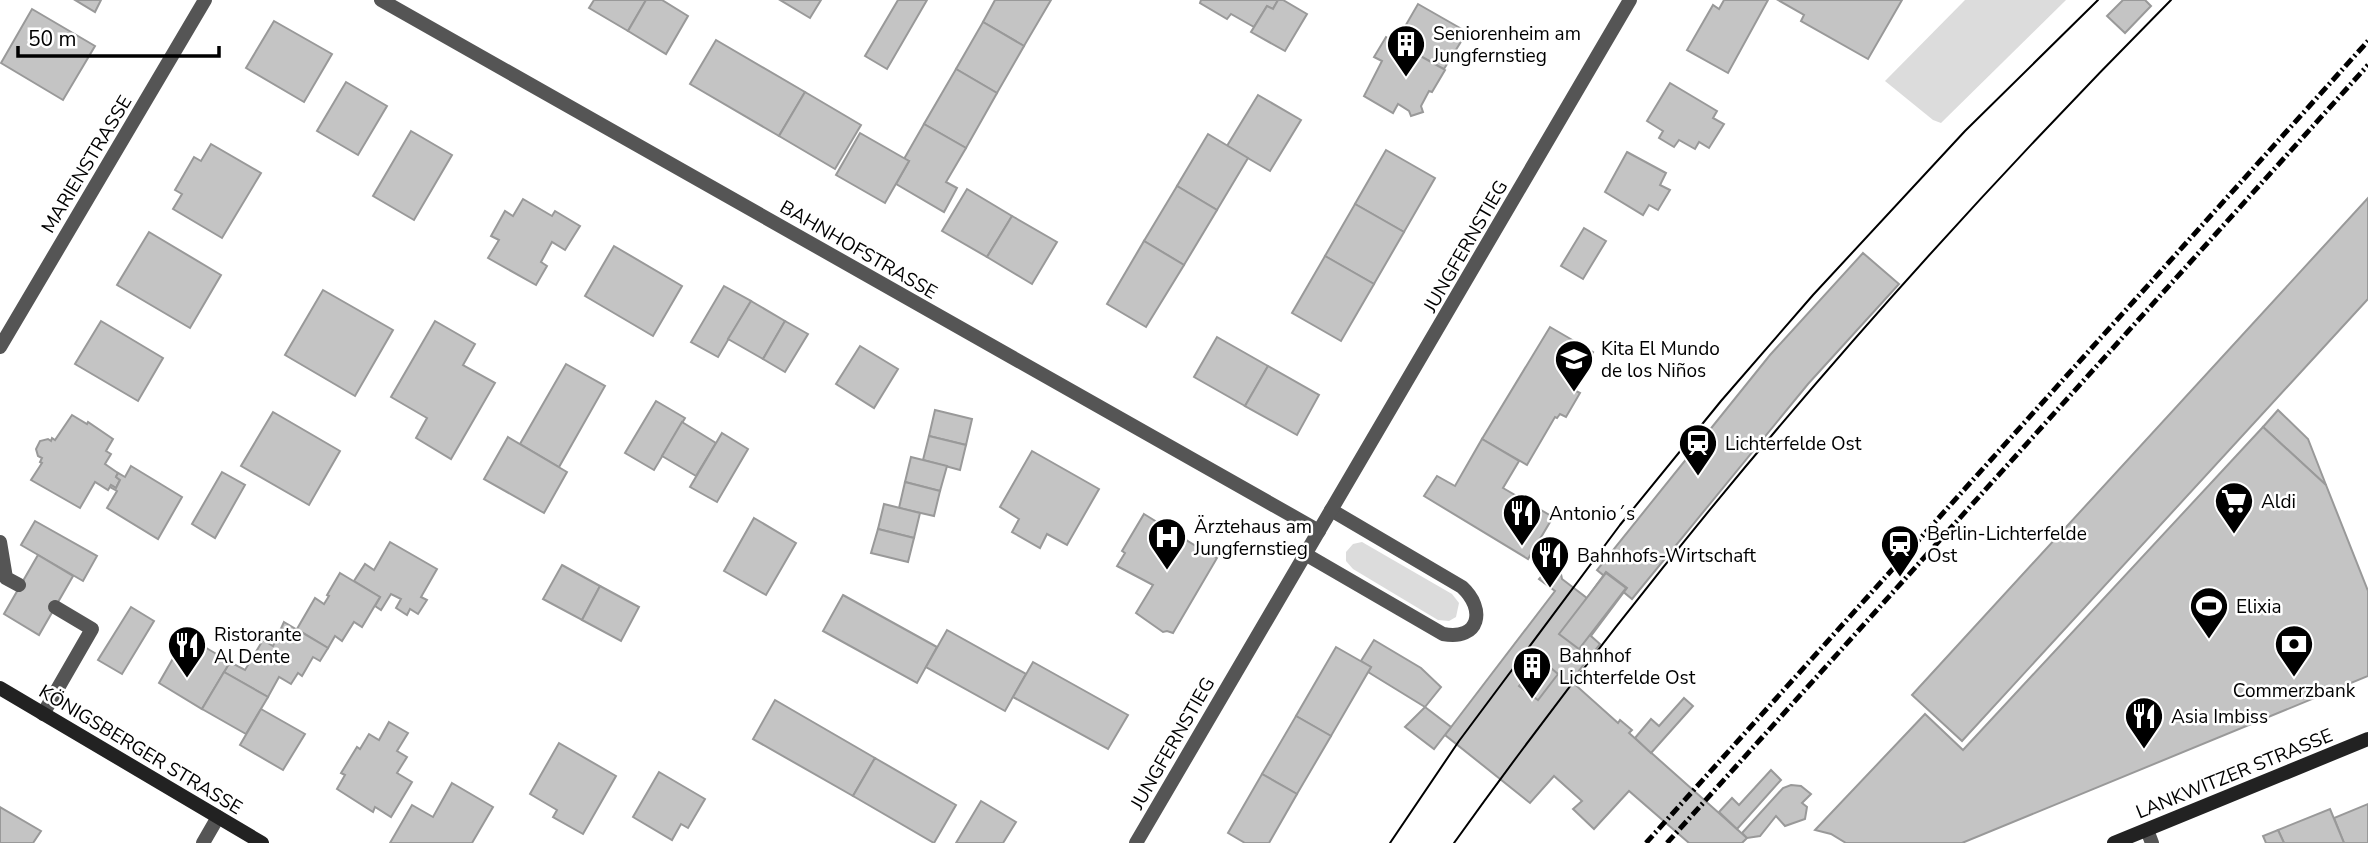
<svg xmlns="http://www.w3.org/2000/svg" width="2368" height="843" viewBox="0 0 2368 843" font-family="'Nunito Sans',sans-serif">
<rect width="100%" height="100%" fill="#fff"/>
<g fill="#dcdcdc">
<polygon points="1965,0 2066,0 1941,123 1933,120 1885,81"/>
<polygon points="1362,542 1452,594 1459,603 1456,617 1449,621 1438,620 1353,569 1346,561 1346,552 1353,544"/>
</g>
<g fill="#c4c4c4" stroke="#999" stroke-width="2">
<polygon points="75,0 101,0 95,12"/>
<polygon points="594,0 646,0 628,31 589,8"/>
<polygon points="646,0 662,0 688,16 666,54 628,31"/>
<polygon points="780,0 821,0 810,18"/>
<polygon points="898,0 927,0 887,69 865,56"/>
<polygon points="995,0 1051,0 1024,46 983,22"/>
<polygon points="1201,0 1278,0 1273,9 1267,6 1254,27 1231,14 1227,19 1200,3"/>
<polygon points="1278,0 1283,0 1307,14 1285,51 1251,32 1267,6 1273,9"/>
<polygon points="1724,0 1768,0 1728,73 1687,50 1713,5 1719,9"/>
<polygon points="1778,0 1902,0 1868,59 1801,21 1804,15"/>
<polygon points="2123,0 2145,0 2151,6 2125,33 2107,16"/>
<polygon points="1418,4 1467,32 1444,69 1396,42"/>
<polygon points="32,9 95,46 63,100 1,63"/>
<polygon points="274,21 332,54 304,102 246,68"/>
<polygon points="983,22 1024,46 997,93 956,69"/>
<polygon points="1386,37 1445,70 1432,92 1429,91 1421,106 1423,112 1411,116 1409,111 1398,104 1393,113 1364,96 1382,61 1374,57"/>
<polygon points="716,40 805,92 779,136 690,84"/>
<polygon points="956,69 997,93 966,148 924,124"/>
<polygon points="346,82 387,106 358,155 317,131"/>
<polygon points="1670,83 1717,111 1713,118 1724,124 1709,148 1699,142 1695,149 1679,140 1674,147 1659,138 1663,131 1647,121"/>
<polygon points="805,92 861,125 835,169 779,136"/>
<polygon points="1258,95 1301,120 1270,171 1227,146"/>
<polygon points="924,124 966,148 946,182 957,188 944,212 896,184 909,161 904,159"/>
<polygon points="411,131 452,155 414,220 373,196"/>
<polygon points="860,133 909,161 885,203 836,175"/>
<polygon points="1208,134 1248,158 1217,210 1177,186"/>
<polygon points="211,144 261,173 222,238 173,209 182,194 175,190 194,157 201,161"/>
<polygon points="1386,150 1435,178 1404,232 1355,204"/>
<polygon points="1627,152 1666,173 1660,185 1670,190 1658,210 1649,205 1643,215 1605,192"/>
<polygon points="1177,186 1217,210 1184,265 1144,241"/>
<polygon points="967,189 1012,216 987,257 942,231"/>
<polygon points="2368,198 2368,299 1962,741 1912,695"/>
<polygon points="523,199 552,216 555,211 580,226 565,250 552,242 541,262 547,266 536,285 488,258 499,240 491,236 505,211 513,216"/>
<polygon points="1355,204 1404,232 1374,284 1325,256"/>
<polygon points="1012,216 1057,242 1032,284 987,257"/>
<polygon points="1584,228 1606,241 1583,279 1561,266"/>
<polygon points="149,232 221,275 190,328 117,285"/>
<polygon points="1144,241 1184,265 1146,327 1107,304"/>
<polygon points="614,246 682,286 653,336 585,296"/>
<polygon points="1863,253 1899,284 1808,384 1632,599 1597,570 1770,355"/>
<polygon points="1325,256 1374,284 1341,341 1292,313"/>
<polygon points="724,286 751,301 718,357 691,342"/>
<polygon points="323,290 393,330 355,396 285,355"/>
<polygon points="751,301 785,321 763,359 728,339"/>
<polygon points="101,321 163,358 138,401 75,364"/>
<polygon points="435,321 475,344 463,365 495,383 451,459 416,438 427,418 391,397"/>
<polygon points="785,321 808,334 785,372 763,359"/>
<polygon points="1550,327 1593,352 1572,389 1580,393 1566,417 1560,414 1557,418 1555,417 1527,465 1482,439"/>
<polygon points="1217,337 1268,366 1245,406 1194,377"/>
<polygon points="860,346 898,369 874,408 836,384"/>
<polygon points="566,364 605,386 559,467 520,444"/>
<polygon points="1268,366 1319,395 1297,435 1245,406"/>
<polygon points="656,401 685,418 654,470 625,453"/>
<polygon points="935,410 972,419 966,445 929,436"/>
<polygon points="2278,410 2308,439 2326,485 2263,427"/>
<polygon points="273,412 340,451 309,505 241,466"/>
<polygon points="72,415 87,424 88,422 113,439 106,451 111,454 105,464 118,473 116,477 120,480 116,488 111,485 108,490 95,482 80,508 31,480 42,463 40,462 42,458 38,456 36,449 40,441 48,439 51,441 52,438 55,440"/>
<polygon points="682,422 716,443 696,476 662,456"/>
<polygon points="2263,427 2326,485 2368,591 2368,676 1962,843 1846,843 1831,834 1815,830 1925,714 1963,750"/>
<polygon points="722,433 748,449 717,502 690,487"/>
<polygon points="929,436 966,445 960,470 923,460"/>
<polygon points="508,437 567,472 544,513 484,479"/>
<polygon points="1482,439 1519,461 1503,488 1553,517 1528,559 1424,496 1437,476 1455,486"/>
<polygon points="1032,451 1099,489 1067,545 1047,534 1040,548 1012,532 1019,519 1000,507"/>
<polygon points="911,457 947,466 940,491 905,482"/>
<polygon points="131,466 182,497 158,539 107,508 117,491 110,487 111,485 116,488 120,480 116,477 118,473 125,477"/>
<polygon points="222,472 245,485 215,538 192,524"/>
<polygon points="905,482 940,491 934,516 899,508"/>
<polygon points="884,504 920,513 914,538 878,529"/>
<polygon points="1144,514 1196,546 1210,551 1211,555 1217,558 1173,633 1167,631 1163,632 1136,613 1153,585 1117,566 1125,553 1122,551"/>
<polygon points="754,518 796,543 766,595 724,571"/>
<polygon points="35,521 97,556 83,581 21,545"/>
<polygon points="878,529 914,538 908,562 871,553"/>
<polygon points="390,542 437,569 421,597 427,600 418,614 410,609 407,615 396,608 401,599 391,594 381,610 375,606 380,597 354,581 365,564 374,570"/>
<polygon points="38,555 73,576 39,635 4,614"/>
<polygon points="1554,562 1559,565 1562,579 1587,598 1606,572 1627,588 1591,636 1600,644 1571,681 1618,723 1620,720 1632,730 1629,733 1747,838 1742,843 1689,843 1629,791 1594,829 1573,809 1582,801 1554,776 1530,803 1445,735 1555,591 1539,579"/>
<polygon points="562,565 600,586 582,620 543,599"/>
<polygon points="340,573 380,597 362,627 354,622 342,641 335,636 328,648 297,629 315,598 324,604 329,596 327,595"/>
<polygon points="1606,573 1626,588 1579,649 1559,634"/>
<polygon points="600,586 639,607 621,641 582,620"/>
<polygon points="843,595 937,647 917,683 823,631"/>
<polygon points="131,607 154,621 122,674 98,660"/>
<polygon points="284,622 328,648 320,661 313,657 302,676 298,673 291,684 279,677 268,697 224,672 230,662 245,670 263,640 273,646"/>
<polygon points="947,630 1026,674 1005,711 926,667"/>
<polygon points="186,636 230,662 202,709 159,683"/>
<polygon points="1374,640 1421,668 1441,687 1425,707 1368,672 1371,667 1361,661"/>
<polygon points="1336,647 1371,667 1331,736 1296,716"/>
<polygon points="1539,660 1545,665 1542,668 1546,671 1549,673 1552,669 1558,674 1538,700 1519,686"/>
<polygon points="1033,662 1128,715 1108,749 1013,697"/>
<polygon points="224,672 268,697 246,734 202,709"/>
<polygon points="1684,698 1693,706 1651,753 1635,738 1651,719 1659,726"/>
<polygon points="775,700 875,758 853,796 753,739"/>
<polygon points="1425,707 1451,727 1434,749 1405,727"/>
<polygon points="261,709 305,734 283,770 240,745"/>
<polygon points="1296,716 1331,736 1297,794 1262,774"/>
<polygon points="389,722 408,733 397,751 407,757 397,773 412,782 391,817 375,807 373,812 337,789 345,775 341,773 357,747 360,749 369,734 379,740"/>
<polygon points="559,743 616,776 583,834 553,817 557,810 530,794"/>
<polygon points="875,758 956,805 934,843 853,796"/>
<polygon points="1771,770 1781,780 1737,829 1719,812 1732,798 1739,805"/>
<polygon points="659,772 705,799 688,828 681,824 672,840 633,817"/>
<polygon points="1262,774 1297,794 1269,843 1245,843 1228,833"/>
<polygon points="452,783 493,807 472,843 390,843 412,805 433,817"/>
<polygon points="1791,785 1801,786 1811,794 1802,803 1807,807 1805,819 1785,826 1776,816 1760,836 1747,838 1742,833 1783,788"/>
<polygon points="981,801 1016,822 1003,843 956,843"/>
<polygon points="2368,804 2368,843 2344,843 2334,818"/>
<polygon points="0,807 41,831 33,843 0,843"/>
<polygon points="2330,809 2344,843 2284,843 2278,830"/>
<polygon points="2278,830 2284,843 2266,843 2263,836"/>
</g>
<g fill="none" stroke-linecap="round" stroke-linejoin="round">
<g stroke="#555" stroke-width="14">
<polyline points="0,542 6,578 19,585"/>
<polyline points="43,714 92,629 55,607"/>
</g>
<g stroke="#555" stroke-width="14">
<polyline points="381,0 1319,531"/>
<polyline points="0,347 205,0"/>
<path d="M1305,554L1443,634C1480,641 1486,609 1462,587L1331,510"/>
<polyline points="203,843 218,817"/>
<polyline points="1136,843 1630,0"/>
</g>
<polyline stroke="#555" stroke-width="14" points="2147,830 2152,843"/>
<g stroke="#222" stroke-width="14">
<polyline points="0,688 262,843"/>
<polyline points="2114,843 2368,739"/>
</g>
<g stroke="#000" stroke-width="2">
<polyline points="1390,843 1459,741 1620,525 1721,401 1813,295 1965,131 2098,0"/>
<path d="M1454,843C1669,543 1911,262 2171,0"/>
</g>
<g stroke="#000" stroke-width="5" stroke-dasharray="10 3.5 2 3.5" stroke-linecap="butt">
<polyline points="1646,843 2368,41"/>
<polyline points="1667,843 2368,65"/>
</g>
</g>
<defs>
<g id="building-pin" transform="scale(2.0125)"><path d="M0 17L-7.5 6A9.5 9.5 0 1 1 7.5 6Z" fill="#000" stroke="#fff"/><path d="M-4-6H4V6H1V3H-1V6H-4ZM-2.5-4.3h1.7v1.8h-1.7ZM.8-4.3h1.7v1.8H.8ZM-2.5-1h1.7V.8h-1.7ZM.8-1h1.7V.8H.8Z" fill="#fff"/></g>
<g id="school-pin" transform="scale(2.0125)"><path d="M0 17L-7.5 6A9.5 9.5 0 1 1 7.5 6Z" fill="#000" stroke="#fff"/><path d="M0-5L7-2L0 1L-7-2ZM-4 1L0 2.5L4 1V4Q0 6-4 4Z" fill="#fff"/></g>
<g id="station-pin" transform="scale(2.0125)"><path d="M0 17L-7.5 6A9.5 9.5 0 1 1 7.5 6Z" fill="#000" stroke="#fff"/><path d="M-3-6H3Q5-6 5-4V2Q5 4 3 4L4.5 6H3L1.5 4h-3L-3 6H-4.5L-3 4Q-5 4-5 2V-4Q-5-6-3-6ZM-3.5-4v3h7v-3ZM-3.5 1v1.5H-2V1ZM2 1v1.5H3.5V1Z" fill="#fff"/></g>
<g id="supermarket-pin" transform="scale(2.0125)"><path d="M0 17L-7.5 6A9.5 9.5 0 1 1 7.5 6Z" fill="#000" stroke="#fff"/><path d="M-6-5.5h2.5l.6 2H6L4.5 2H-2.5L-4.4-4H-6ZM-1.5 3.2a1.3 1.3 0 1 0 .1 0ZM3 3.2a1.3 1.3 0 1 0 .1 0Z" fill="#fff"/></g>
<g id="restaurant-pin" transform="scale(2.0125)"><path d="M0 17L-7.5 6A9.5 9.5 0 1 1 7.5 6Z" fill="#000" stroke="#fff"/><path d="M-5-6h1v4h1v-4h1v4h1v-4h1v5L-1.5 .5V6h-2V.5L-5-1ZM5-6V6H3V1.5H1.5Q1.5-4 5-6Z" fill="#fff"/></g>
<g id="hospital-pin" transform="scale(2.0125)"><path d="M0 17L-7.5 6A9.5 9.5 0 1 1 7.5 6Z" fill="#000" stroke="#fff"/><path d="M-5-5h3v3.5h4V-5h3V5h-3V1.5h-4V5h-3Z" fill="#fff"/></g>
<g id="stadium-pin" transform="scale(2.0125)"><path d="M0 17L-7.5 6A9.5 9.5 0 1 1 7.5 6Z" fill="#000" stroke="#fff"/><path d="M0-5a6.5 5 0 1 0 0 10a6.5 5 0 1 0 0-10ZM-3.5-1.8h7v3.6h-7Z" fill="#fff"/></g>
<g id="bank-pin" transform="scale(2.0125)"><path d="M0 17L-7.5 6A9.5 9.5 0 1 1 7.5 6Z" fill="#000" stroke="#fff"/><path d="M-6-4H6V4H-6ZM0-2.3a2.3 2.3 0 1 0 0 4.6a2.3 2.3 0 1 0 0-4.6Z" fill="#fff"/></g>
</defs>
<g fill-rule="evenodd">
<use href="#building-pin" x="1406" y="44"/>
<use href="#school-pin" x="1574" y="359"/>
<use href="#station-pin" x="1698" y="443"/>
<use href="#supermarket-pin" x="2234" y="501"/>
<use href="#restaurant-pin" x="1522" y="513"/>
<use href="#hospital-pin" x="1167" y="537"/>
<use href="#station-pin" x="1900" y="544"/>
<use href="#restaurant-pin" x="1550" y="555"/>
<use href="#stadium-pin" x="2209" y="606"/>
<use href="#bank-pin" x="2294" y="644"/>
<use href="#restaurant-pin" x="187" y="645"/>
<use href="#building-pin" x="1532" y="666"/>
<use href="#restaurant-pin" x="2144" y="716"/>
</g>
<g text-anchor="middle" stroke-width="5" stroke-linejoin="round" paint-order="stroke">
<g font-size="19" fill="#000" stroke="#fff" text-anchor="start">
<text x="1433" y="40">Seniorenheim am<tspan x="1433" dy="22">Jungfernstieg</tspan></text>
<text x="1601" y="355">Kita El Mundo<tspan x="1601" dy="22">de los Niños</tspan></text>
<text x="1725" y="450">Lichterfelde Ost</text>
<text x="2261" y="508">Aldi</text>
<text x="1549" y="520">Antonio´s</text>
<text x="1194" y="533">Ärztehaus am<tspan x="1194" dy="22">Jungfernstieg</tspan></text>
<text x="1927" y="540">Berlin-Lichterfelde<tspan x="1927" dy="22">Ost</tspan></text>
<text x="1577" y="562">Bahnhofs-Wirtschaft</text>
<text x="2236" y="613">Elixia</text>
<text x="214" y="641">Ristorante<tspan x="214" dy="22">Al Dente</tspan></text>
<text x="1559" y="662">Bahnhof<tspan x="1559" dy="22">Lichterfelde Ost</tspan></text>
<text x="2294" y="697" text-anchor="middle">Commerzbank</text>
<text x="2171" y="723">Asia Imbiss</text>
</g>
<g font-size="19" fill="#000" stroke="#fff">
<text transform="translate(86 164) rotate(-59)" y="7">MARIENSTRASSE</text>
<text transform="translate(1465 246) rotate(-60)" y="7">JUNGFERNSTIEG</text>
<text transform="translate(859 249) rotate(30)" y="7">BAHNHOFSTRASSE</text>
<text transform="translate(1172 743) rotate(-60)" y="7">JUNGFERNSTIEG</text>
<text transform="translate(141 749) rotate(31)" y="7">KÖNIGSBERGER STRASSE</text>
<text transform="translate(2234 773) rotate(-22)" y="7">LANKWITZER STRASSE</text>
</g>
</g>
<path d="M18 46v10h201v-10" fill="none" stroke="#000000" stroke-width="3.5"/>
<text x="28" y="46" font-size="21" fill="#000000" stroke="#ffffff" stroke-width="5" paint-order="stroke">50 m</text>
</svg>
